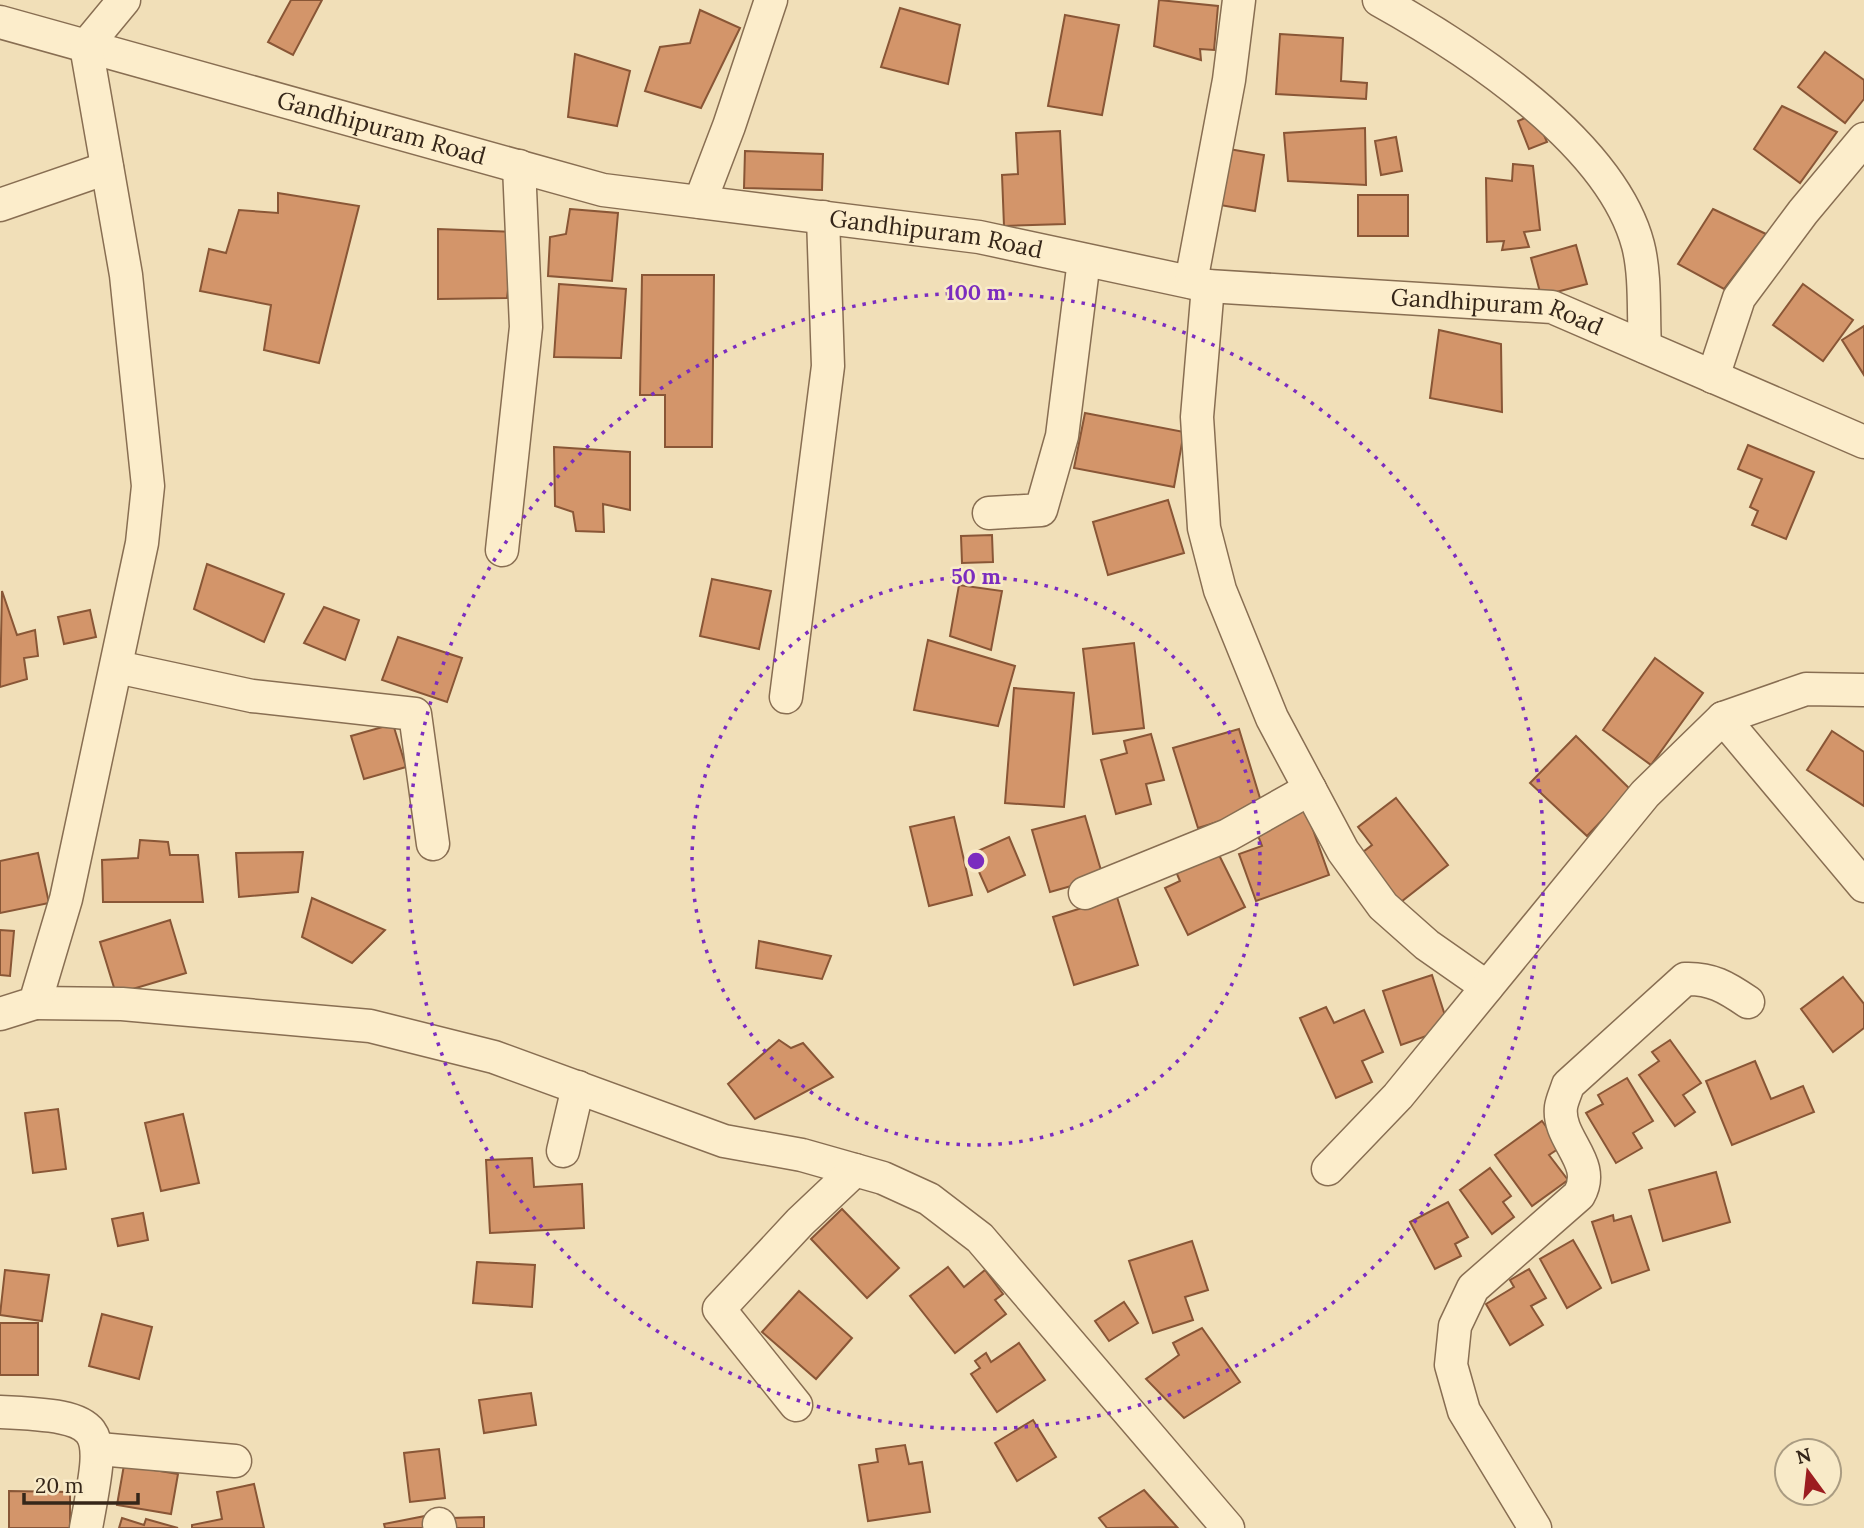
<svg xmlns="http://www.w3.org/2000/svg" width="1864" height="1528" viewBox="0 0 1864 1528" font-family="Lora,serif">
<rect width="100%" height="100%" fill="#f1dfb8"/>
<g fill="#d3956a" stroke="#895636" stroke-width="2">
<polygon points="291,0 322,0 293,55 268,42"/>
<polygon points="1159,0 1218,6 1214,50 1200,49 1201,60 1154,46"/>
<polygon points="900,8 960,25 948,84 881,67"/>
<polygon points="700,10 740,28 701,108 645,91 660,47 690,43"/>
<polygon points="1065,15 1119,25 1102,115 1048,106"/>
<polygon points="1280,34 1343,38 1341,81 1367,83 1366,99 1276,94"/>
<polygon points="1825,52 1864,80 1864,99 1845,123 1798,87"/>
<polygon points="575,54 630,71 617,126 568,117"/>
<polygon points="1782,106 1837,132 1800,183 1754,149"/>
<polygon points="1535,114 1547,142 1529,149 1518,121"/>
<polygon points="1365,128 1366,185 1288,181 1284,133"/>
<polygon points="1060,131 1065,224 1004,226 1002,175 1018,174 1016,133"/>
<polygon points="1396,137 1402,171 1381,175 1375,141"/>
<polygon points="1229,149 1264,155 1255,211 1220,205"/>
<polygon points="745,151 823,154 822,190 744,188"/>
<polygon points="1513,164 1533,166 1540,230 1524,232 1529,247 1502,250 1504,241 1487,242 1486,178 1512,181"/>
<polygon points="278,193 359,206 319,363 264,350 271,305 200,291 209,249 226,253 239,210 278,213"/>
<rect x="1358" y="195" width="50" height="41"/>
<polygon points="570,209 618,213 612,281 548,276 550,237 566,234"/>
<polygon points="1713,209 1766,234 1724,289 1678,264"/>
<polygon points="438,229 515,232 507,298 438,299"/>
<polygon points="1576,245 1587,284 1541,296 1531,258"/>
<polygon points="642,275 714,275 712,447 665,447 665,395 640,395"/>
<polygon points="559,284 626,289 621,358 554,357"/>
<polygon points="1803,284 1853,320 1823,361 1773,325"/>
<polygon points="1864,326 1864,375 1842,340"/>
<polygon points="1439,330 1501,344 1502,412 1430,398"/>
<polygon points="1085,413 1184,432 1174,487 1074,468"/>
<polygon points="1748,445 1814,472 1786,539 1752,525 1758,511 1750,507 1762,479 1738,469"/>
<polygon points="554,447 630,452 630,510 603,504 604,532 576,531 573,512 555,506"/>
<polygon points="1168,500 1184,553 1108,575 1093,522"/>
<polygon points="992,535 993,562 962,563 961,536"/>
<polygon points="207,564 284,594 264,642 194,609"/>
<polygon points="712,579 771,591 759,649 700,636"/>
<polygon points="959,585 1002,591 991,650 950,636"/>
<polygon points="2,591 17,635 35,630 38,656 24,658 27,679 0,687"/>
<polygon points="324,607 359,620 345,660 304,643"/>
<polygon points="90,610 96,637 64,644 58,617"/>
<polygon points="398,637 462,658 447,702 382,680"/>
<polygon points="928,640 1015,666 998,726 914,710"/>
<polygon points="1134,643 1144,728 1093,734 1083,649"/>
<polygon points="1655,658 1703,693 1651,765 1603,730"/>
<polygon points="1014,688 1074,693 1064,807 1005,803"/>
<polygon points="393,724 406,767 364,779 351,736"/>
<polygon points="1239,729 1263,808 1198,828 1173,748"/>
<polygon points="1832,731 1864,752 1864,806 1807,770"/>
<polygon points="1151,734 1164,780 1146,784 1151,804 1116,814 1101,760 1127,753 1124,741"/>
<polygon points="1576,736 1631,790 1587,836 1530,783"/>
<polygon points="1396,798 1448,865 1397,905 1359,855 1372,845 1358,827"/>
<polygon points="1305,807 1329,875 1256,901 1239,854 1262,846 1254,825"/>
<polygon points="1085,816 1103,877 1050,892 1032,830"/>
<polygon points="954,817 972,895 929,906 910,827"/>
<polygon points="1009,837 1025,875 988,892 971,854"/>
<polygon points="140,840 168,842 170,855 198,855 203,902 103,902 102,860 138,858"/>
<polygon points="1215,847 1245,907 1188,935 1165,888 1180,881 1174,867"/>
<polygon points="303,852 298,892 239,897 236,853"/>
<polygon points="38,853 49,903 0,913 0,861"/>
<polygon points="1117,897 1138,965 1074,985 1053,917"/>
<polygon points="312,898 385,930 352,963 302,937"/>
<polygon points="170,920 186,973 116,994 100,942"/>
<polygon points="0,930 14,931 10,976 0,975"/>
<polygon points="759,941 831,956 822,979 756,968"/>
<polygon points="1432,975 1449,1028 1401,1045 1383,991"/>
<polygon points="1843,977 1864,1004 1864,1028 1833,1052 1801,1009"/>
<polygon points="1326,1007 1334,1023 1364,1010 1383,1052 1362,1061 1372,1082 1336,1098 1300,1018"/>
<polygon points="779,1040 791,1048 803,1043 833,1077 755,1119 728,1084"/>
<polygon points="1670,1040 1701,1083 1683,1095 1695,1112 1675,1126 1639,1075 1659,1061 1652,1052"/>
<polygon points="1755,1061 1771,1099 1803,1086 1814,1112 1732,1145 1706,1081"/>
<polygon points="1627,1078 1653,1121 1633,1133 1642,1148 1616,1163 1586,1113 1603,1104 1598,1095"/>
<polygon points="58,1109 66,1169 33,1173 25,1113"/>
<polygon points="183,1114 199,1183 161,1191 145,1123"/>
<polygon points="1542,1121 1561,1147 1549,1155 1568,1180 1532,1206 1495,1155"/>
<polygon points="532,1158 534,1187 582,1184 584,1228 490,1233 486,1160"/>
<polygon points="1490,1168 1511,1196 1503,1202 1514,1217 1492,1234 1460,1190"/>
<polygon points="1716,1172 1730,1222 1663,1241 1649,1190"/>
<polygon points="1448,1202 1468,1237 1455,1244 1461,1256 1435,1269 1410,1222"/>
<polygon points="842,1209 899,1268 867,1298 811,1239"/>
<polygon points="143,1213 148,1240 118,1246 112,1219"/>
<polygon points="1613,1215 1614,1221 1631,1216 1649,1270 1612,1283 1592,1222"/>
<polygon points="1573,1240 1601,1288 1567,1308 1540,1259"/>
<polygon points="1192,1241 1208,1290 1185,1297 1193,1320 1153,1333 1129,1261"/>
<polygon points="477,1262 535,1265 532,1307 473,1303"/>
<polygon points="948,1267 964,1287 985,1270 1003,1294 995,1300 1006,1314 955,1353 910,1296"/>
<polygon points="1529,1269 1546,1298 1531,1306 1543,1325 1510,1345 1486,1304 1514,1287 1510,1280"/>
<polygon points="5,1270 49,1275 42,1321 0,1315"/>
<polygon points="799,1291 852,1338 816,1379 762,1332"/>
<polygon points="1124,1302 1138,1323 1109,1341 1095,1321"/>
<polygon points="102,1314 152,1327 139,1379 89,1366"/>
<rect x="0" y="1323" width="38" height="52"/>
<polygon points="1202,1328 1240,1382 1184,1418 1146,1379 1179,1355 1173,1343"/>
<polygon points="1019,1343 1045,1380 997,1412 971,1374 980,1368 975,1361 986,1353 991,1362"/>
<polygon points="531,1393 536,1425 484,1433 479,1400"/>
<polygon points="1033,1420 1056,1457 1017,1481 995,1443"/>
<polygon points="905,1445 909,1464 922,1462 930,1512 868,1521 859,1465 878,1462 876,1449"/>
<polygon points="439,1449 445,1498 410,1502 404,1453"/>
<polygon points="124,1465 178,1474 171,1514 117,1505"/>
<polygon points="254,1484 264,1528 192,1528 192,1525 222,1519 217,1492"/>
<polygon points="1144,1490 1177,1527 1107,1528 1099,1518"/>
<polygon points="9,1491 70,1492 70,1528 9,1528"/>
<polygon points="425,1516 427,1528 385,1528 384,1524"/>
<polygon points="484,1517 484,1528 451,1528 451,1518"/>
<polygon points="122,1518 144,1525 146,1519 178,1528 119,1528"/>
</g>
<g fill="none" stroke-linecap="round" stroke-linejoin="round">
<g stroke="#886e52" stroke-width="35">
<g id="street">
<path d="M1379,0C1467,49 1611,142 1638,245C1646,276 1643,315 1645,347"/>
<path id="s1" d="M0,22L603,190L979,237L1208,286L1552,307L1864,442"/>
<polyline points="700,202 729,126 771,0"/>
<polyline points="0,205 107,168"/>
<polyline points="1191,282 1229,80 1239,0"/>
<polyline points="1208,286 1197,417 1204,528 1220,590 1272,718 1343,851 1383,906 1427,945 1487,987"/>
<polyline points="1713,377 1739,298 1803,212 1864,139"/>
<polyline points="989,513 1041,510 1062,436 1084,260"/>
<polyline points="502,550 526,327 519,166"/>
<polyline points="117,667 252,696 415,714 433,844"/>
<polyline points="786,697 828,366 823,217"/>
<polyline points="1723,718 1864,886"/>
<polyline points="1085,893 1228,835 1310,789"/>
<polyline points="35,1003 122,1004 370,1026 494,1057 724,1141 802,1155 883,1178 929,1199 980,1238 1228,1528"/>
<polyline points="0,1014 35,1003 66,899 142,543 148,486 126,275 86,46 124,0"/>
<polyline points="563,1151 578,1087"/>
<polyline points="1328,1169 1398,1096 1645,794 1723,718 1806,689 1864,690"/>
<polyline points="796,1405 719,1309 800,1222 855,1170"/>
<path d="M0,1412C110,1417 105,1425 86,1528"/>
<polyline points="99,1449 235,1461"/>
<polyline points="439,1524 440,1528"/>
<path d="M1535,1528L1464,1411L1451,1365L1455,1326L1473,1288L1579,1195C1598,1162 1557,1140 1561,1107C1562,1100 1566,1092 1568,1085L1685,979C1711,978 1726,987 1748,1002"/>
</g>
</g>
<use href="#street" stroke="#fcedcb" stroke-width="32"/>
</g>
<g fill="none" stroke="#7b2cbf" stroke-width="3.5" stroke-dasharray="3.5 7">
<circle cx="976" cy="861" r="284"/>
<circle cx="976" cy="861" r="568"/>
</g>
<g text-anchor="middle" stroke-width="5" stroke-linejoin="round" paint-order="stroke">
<g font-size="24" fill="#352619" stroke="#f8eac8">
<text dy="8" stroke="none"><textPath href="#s1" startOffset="396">Gandhipuram Road</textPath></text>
<text dy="8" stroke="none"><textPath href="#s1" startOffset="962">Gandhipuram Road</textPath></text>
<text dy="8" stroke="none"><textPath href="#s1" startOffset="1530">Gandhipuram Road</textPath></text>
</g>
</g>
<circle cx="976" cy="861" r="10" fill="#7b2cbf" stroke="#f8eac8" stroke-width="3.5"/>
<g font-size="21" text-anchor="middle" font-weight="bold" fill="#7b2cbf" stroke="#f8eac8" stroke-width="5" stroke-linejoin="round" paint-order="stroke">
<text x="976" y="300">100 m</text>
<text x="976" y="584">50 m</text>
</g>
<g transform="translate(1808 1472) rotate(345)"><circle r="33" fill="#f8eac8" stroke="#aa9c82" stroke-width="2"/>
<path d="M0-5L12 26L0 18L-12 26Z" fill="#9c1d20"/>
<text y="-10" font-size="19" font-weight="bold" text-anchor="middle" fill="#352619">N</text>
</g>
<path d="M24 1493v10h114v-10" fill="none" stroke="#352619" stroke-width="3.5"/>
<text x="35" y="1493" font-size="21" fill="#352619" stroke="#f8eac8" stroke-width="5" paint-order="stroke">20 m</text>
</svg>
